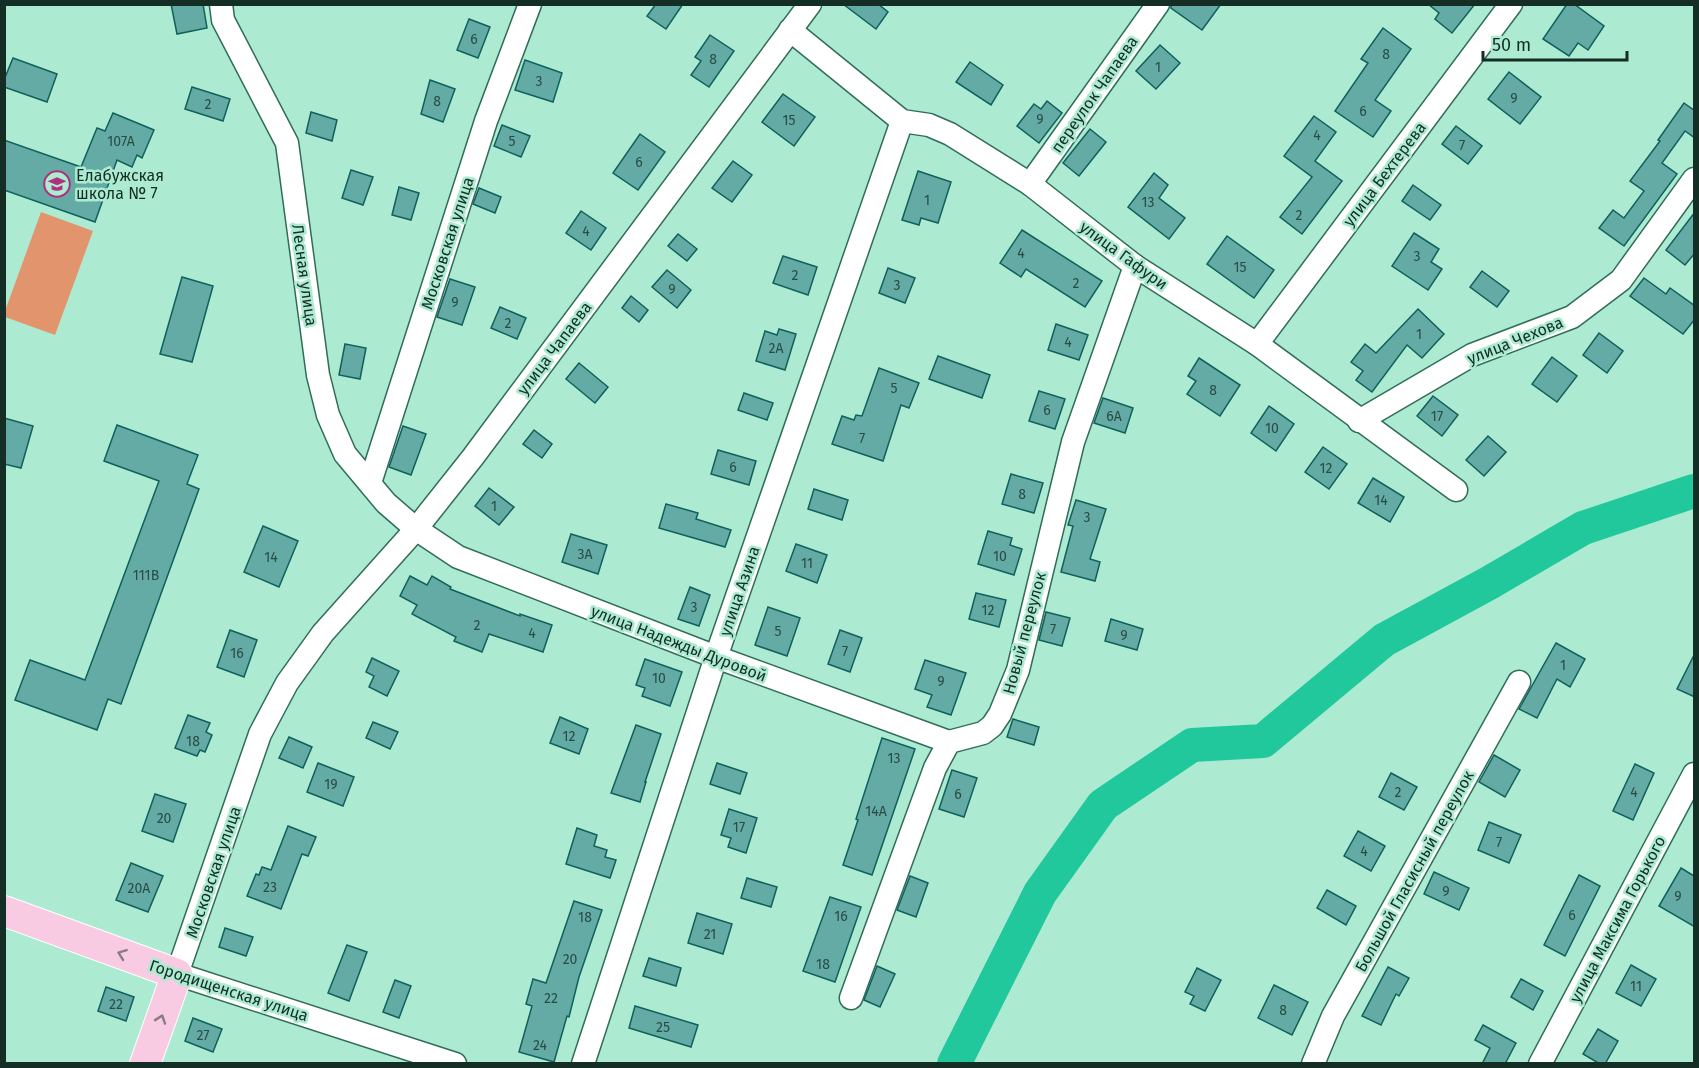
<svg xmlns="http://www.w3.org/2000/svg" width="1699" height="1068" viewBox="0 0 1699 1068" font-family="'Fira Sans',sans-serif">
<rect width="100%" height="100%" fill="#acebd2"/>
<polygon fill="#e2956c" points="41,212 93,231 55,335 5,317 5,311"/>
<g fill="none" stroke-linecap="round" stroke-linejoin="round">
<polyline stroke="#21c89b" stroke-width="34" points="954,1064 1040,893 1103,805 1192,745 1263,741 1384,640 1489,583 1583,528 1694,491"/>
</g>
<g fill="#64aba5" stroke="#10605b" stroke-width="1.5">
<polygon points="171,4 203,4 207,28 177,34"/>
<polygon points="656,4 683,4 666,29 647,16"/>
<polygon points="843,4 878,4 888,12 876,29"/>
<polygon points="1171,4 1221,4 1202,30 1171,8"/>
<polygon points="1428,4 1475,4 1452,33 1435,19 1439,13"/>
<polygon points="1567,4 1574,4 1604,26 1588,50 1578,43 1569,56 1543,39"/>
<polygon points="469,19 490,27 478,58 457,50"/>
<polygon points="1383,28 1411,49 1375,100 1391,111 1373,137 1335,111 1368,63 1361,59"/>
<polygon points="710,35 734,51 709,87 691,75 701,61 695,57"/>
<polygon points="1160,45 1180,63 1156,89 1136,71"/>
<polygon points="13,58 57,74 47,102 4,87 4,80"/>
<polygon points="525,60 562,73 553,102 515,90"/>
<polygon points="970,62 1003,85 991,105 956,82"/>
<polygon points="1509,72 1541,97 1520,124 1488,99"/>
<polygon points="430,80 455,89 443,122 421,114"/>
<polygon points="192,87 230,99 223,121 185,109"/>
<polygon points="783,94 815,117 794,146 762,122"/>
<polygon points="1047,101 1062,113 1039,143 1017,126 1034,104 1041,109"/>
<polygon points="1684,103 1695,111 1695,138 1685,131 1662,163 1677,174 1624,246 1599,228 1613,210 1624,218 1644,191 1630,181 1660,141 1658,140"/>
<polygon points="311,112 337,120 332,141 306,133"/>
<polygon points="113,113 154,130 142,158 137,155 132,167 117,160 95,222 4,190 4,140 81,167 97,128 105,131"/>
<polygon points="1314,116 1336,132 1315,161 1342,181 1302,234 1280,217 1312,177 1284,156"/>
<polygon points="502,125 530,136 521,157 494,146"/>
<polygon points="1456,126 1482,146 1468,164 1442,144"/>
<polygon points="1090,129 1106,142 1079,176 1063,163"/>
<polygon points="640,134 665,152 638,190 613,173"/>
<polygon points="733,161 752,175 732,202 712,188"/>
<polygon points="351,170 373,177 363,205 342,198"/>
<polygon points="918,171 951,182 938,223 921,218 919,225 902,220"/>
<polygon points="1154,173 1168,185 1159,198 1185,218 1169,239 1128,207"/>
<polygon points="1413,185 1441,205 1430,220 1402,201"/>
<polygon points="399,187 419,193 411,220 392,215"/>
<polygon points="479,188 501,197 495,213 473,204"/>
<polygon points="581,211 606,228 591,250 566,233"/>
<polygon points="1695,212 1695,253 1685,265 1666,250"/>
<polygon points="1022,230 1102,281 1085,307 1026,269 1021,277 1000,263"/>
<polygon points="1414,233 1439,249 1431,262 1442,269 1428,290 1392,266"/>
<polygon points="678,234 697,249 687,261 668,246"/>
<polygon points="1227,236 1274,270 1254,298 1207,264"/>
<polygon points="783,256 817,267 808,295 773,283"/>
<polygon points="888,268 915,278 905,303 879,293"/>
<polygon points="667,270 691,290 677,308 652,287"/>
<polygon points="1482,271 1509,291 1497,307 1470,287"/>
<polygon points="182,277 213,286 192,362 160,354"/>
<polygon points="1644,278 1666,294 1670,288 1695,306 1695,319 1683,334 1630,296"/>
<polygon points="450,279 475,287 462,325 437,317"/>
<polygon points="631,296 648,310 639,322 622,308"/>
<polygon points="500,307 526,318 517,339 491,328"/>
<polygon points="1418,309 1444,334 1422,358 1407,345 1372,392 1356,380 1363,371 1351,362 1365,344 1376,353"/>
<polygon points="1056,324 1088,335 1079,360 1048,350"/>
<polygon points="779,329 796,334 785,370 756,361 765,331 777,335"/>
<polygon points="1599,333 1623,351 1607,373 1583,355"/>
<polygon points="345,344 366,348 360,379 339,375"/>
<polygon points="938,356 990,375 982,398 929,379"/>
<polygon points="1552,357 1577,376 1557,402 1532,384"/>
<polygon points="1199,358 1240,385 1220,416 1187,394 1196,381 1188,376"/>
<polygon points="579,363 608,387 595,403 566,379"/>
<polygon points="879,368 919,383 909,408 901,405 883,461 832,444 842,416 854,420 856,415 862,416"/>
<polygon points="1039,391 1065,399 1055,429 1029,421"/>
<polygon points="744,393 773,403 767,420 738,410"/>
<polygon points="1433,396 1458,415 1442,436 1417,416"/>
<polygon points="1103,398 1133,408 1125,433 1094,423"/>
<polygon points="1269,406 1294,424 1276,451 1251,433"/>
<polygon points="4,418 33,426 21,468 4,464"/>
<polygon points="117,425 198,455 187,484 199,489 121,704 108,699 97,730 15,700 30,660 85,680 159,481 104,461"/>
<polygon points="403,426 426,434 411,475 389,467"/>
<polygon points="534,430 552,444 542,458 523,444"/>
<polygon points="1488,436 1506,452 1484,476 1466,460"/>
<polygon points="1323,447 1347,464 1329,489 1305,472"/>
<polygon points="718,450 756,461 749,485 711,474"/>
<polygon points="1011,474 1043,483 1034,513 1002,504"/>
<polygon points="1373,478 1404,497 1390,522 1358,503"/>
<polygon points="489,488 514,507 499,525 475,506"/>
<polygon points="814,489 848,500 842,520 808,509"/>
<polygon points="1076,500 1106,509 1090,559 1100,562 1095,581 1061,572 1073,526 1068,525"/>
<polygon points="666,504 698,513 696,519 731,530 725,547 659,528"/>
<polygon points="263,526 298,541 279,587 244,572"/>
<polygon points="988,531 1012,538 1010,545 1022,549 1014,575 978,564"/>
<polygon points="571,534 607,545 598,574 562,562"/>
<polygon points="796,544 827,555 817,583 786,571"/>
<polygon points="410,576 427,585 432,576 451,587 450,589 520,616 520,614 552,625 543,652 489,634 482,652 454,641 456,637 412,614 417,605 400,596"/>
<polygon points="690,587 710,595 699,626 678,619"/>
<polygon points="976,593 1006,600 999,627 969,619"/>
<polygon points="768,607 800,618 787,656 755,645"/>
<polygon points="1046,612 1070,618 1062,646 1039,640"/>
<polygon points="1111,619 1143,629 1137,650 1105,641"/>
<polygon points="230,630 257,640 244,677 217,667"/>
<polygon points="840,630 862,638 850,672 828,664"/>
<polygon points="1556,643 1585,659 1570,687 1557,679 1537,718 1519,709"/>
<polygon points="1695,653 1695,697 1677,689"/>
<polygon points="372,658 399,671 387,696 369,687 374,676 366,672"/>
<polygon points="645,659 682,672 670,706 642,696 645,688 636,685"/>
<polygon points="925,660 966,673 951,715 927,707 932,695 915,689"/>
<polygon points="188,715 210,723 206,732 212,735 205,752 200,750 197,756 175,748"/>
<polygon points="560,717 588,729 579,754 550,743"/>
<polygon points="1013,719 1039,727 1034,745 1007,737"/>
<polygon points="373,722 398,732 390,749 366,738"/>
<polygon points="636,725 661,734 645,782 646,782 640,802 611,793"/>
<polygon points="289,737 312,747 303,768 279,758"/>
<polygon points="882,738 915,749 872,875 843,865 858,820 856,819"/>
<polygon points="1494,755 1520,770 1505,797 1479,782"/>
<polygon points="318,763 354,777 343,806 307,792"/>
<polygon points="717,763 747,773 740,794 710,784"/>
<polygon points="1635,764 1654,773 1633,820 1613,811"/>
<polygon points="952,770 977,778 964,817 939,809"/>
<polygon points="1391,773 1417,787 1404,810 1379,797"/>
<polygon points="155,794 186,804 173,842 142,831"/>
<polygon points="729,809 757,818 746,853 728,847 731,838 721,835"/>
<polygon points="1489,822 1521,835 1509,863 1478,850"/>
<polygon points="288,826 316,837 308,856 302,854 281,909 247,896 256,874 259,875 262,867 271,870"/>
<polygon points="577,828 597,835 594,846 607,850 605,857 616,860 610,878 566,864"/>
<polygon points="1358,831 1385,846 1371,871 1344,856"/>
<polygon points="131,863 163,876 148,912 116,900"/>
<polygon points="1681,868 1694,876 1695,927 1659,906"/>
<polygon points="1434,872 1469,888 1459,910 1424,894"/>
<polygon points="1579,875 1600,886 1565,956 1544,945"/>
<polygon points="910,876 928,883 916,917 897,910"/>
<polygon points="747,878 777,887 771,907 741,898"/>
<polygon points="1327,890 1356,906 1346,925 1317,908"/>
<polygon points="830,897 861,907 835,982 803,971"/>
<polygon points="574,901 602,910 579,977 569,1017 567,1016 554,1062 519,1052 532,1006 526,1004 533,979 546,983"/>
<polygon points="697,913 732,924 723,954 688,943"/>
<polygon points="225,928 253,937 246,956 219,947"/>
<polygon points="347,945 367,952 349,1001 328,993"/>
<polygon points="649,958 681,968 676,986 643,976"/>
<polygon points="1631,965 1656,979 1641,1006 1616,993"/>
<polygon points="877,966 895,974 880,1007 864,1000"/>
<polygon points="1388,967 1409,978 1399,996 1396,994 1381,1025 1362,1016"/>
<polygon points="1197,968 1221,980 1205,1011 1190,1004 1194,996 1185,992"/>
<polygon points="1521,979 1543,991 1533,1010 1511,997"/>
<polygon points="395,980 411,986 399,1018 383,1012"/>
<polygon points="1274,985 1308,1002 1292,1035 1258,1018"/>
<polygon points="106,987 134,997 126,1021 98,1011"/>
<polygon points="635,1006 698,1025 691,1047 629,1028"/>
<polygon points="193,1018 222,1029 213,1052 185,1041"/>
<polygon points="1483,1025 1516,1043 1505,1064 1482,1064 1490,1048 1475,1040"/>
<polygon points="1598,1029 1618,1041 1605,1064 1600,1064 1583,1054"/>
</g>
<g fill="none" stroke-linecap="round" stroke-linejoin="round">
<g stroke="#306d58" stroke-width="25">
<g id="minor">
<polyline points="221,4 223,20 287,143 318,375 328,415 345,454 386,503 416,529 458,557 716,657 949,742"/>
<polyline points="790,30 902,121 929,125 950,134 1030,184 1135,266 1257,344 1456,490"/>
<polyline points="1030,184 1158,4"/>
<polyline points="1257,344 1511,4"/>
<polyline points="1359,421 1472,355 1572,317 1621,280 1694,179"/>
<polyline points="370,483 486,121 530,4"/>
<polyline points="851,998 935,768 949,742 983,733 992,726 1000,714 1018,670 1073,442 1135,266"/>
<polyline points="455,1064 177,974 260,734 287,683 323,633 416,529 473,457 810,4"/>
<polyline points="583,1064 716,657 902,121"/>
<polyline points="1313,1064 1333,1016 1519,682"/>
<polyline points="1540,1064 1694,774"/>
</g>
</g>
<g stroke="#fff" stroke-width="32">
<polyline id="major" points="4,911 177,974 145,1064"/>
</g>
<use href="#minor" stroke="#fff" stroke-width="22"/>
<use href="#major" stroke="#f9cbe2" stroke-width="30"/>
</g>
<defs><path id="oneway-chevron" d="M-2-3.5L2.5 0L-2 3.5" fill="none" stroke-width="1.6" stroke-linecap="round" stroke-linejoin="round" transform="scale(1.5)"/></defs>
<g stroke="#867c84">
<use href="#oneway-chevron" transform="translate(122 954) rotate(-160)"/>
<use href="#oneway-chevron" transform="translate(161 1019) rotate(-71)"/>
</g>
<defs>
<g id="school-ring" transform="scale(1.35)"><circle r="9.5" fill="#acebd2" stroke="#b0307c" stroke-width="1.5"/><path d="M0-5L7-2L0 1L-7-2ZM-4 1L0 2.5L4 1V4Q0 6-4 4Z" fill="#b0307c"/></g>
</defs>
<g fill-rule="evenodd">
<use href="#school-ring" x="57" y="184"/>
</g>
<g text-anchor="middle" stroke-width="5" stroke-linejoin="round" paint-order="stroke">
<g font-size="14" fill="#284d45">
<text x="474" y="44">6</text>
<text x="1386" y="59">8</text>
<text x="713" y="64">8</text>
<text x="1158" y="72">1</text>
<text x="539" y="86">3</text>
<text x="1514" y="103">9</text>
<text x="437" y="106">8</text>
<text x="208" y="109">2</text>
<text x="1363" y="116">6</text>
<text x="1040" y="124">9</text>
<text x="789" y="125">15</text>
<text x="1317" y="140">4</text>
<text x="121" y="146">107А</text>
<text x="512" y="146">5</text>
<text x="1462" y="150">7</text>
<text x="639" y="167">6</text>
<text x="927" y="205">1</text>
<text x="1148" y="207">13</text>
<text x="1299" y="220">2</text>
<text x="586" y="236">4</text>
<text x="1021" y="258">4</text>
<text x="1417" y="261">3</text>
<text x="1240" y="272">15</text>
<text x="795" y="280">2</text>
<text x="1076" y="288">2</text>
<text x="897" y="290">3</text>
<text x="672" y="294">9</text>
<text x="455" y="307">9</text>
<text x="508" y="328">2</text>
<text x="1419" y="339">1</text>
<text x="1068" y="347">4</text>
<text x="776" y="353">2А</text>
<text x="894" y="393">5</text>
<text x="1213" y="395">8</text>
<text x="1047" y="415">6</text>
<text x="1114" y="421">6А</text>
<text x="1437" y="421">17</text>
<text x="1272" y="433">10</text>
<text x="862" y="443">7</text>
<text x="733" y="472">6</text>
<text x="1326" y="473">12</text>
<text x="1022" y="499">8</text>
<text x="1381" y="505">14</text>
<text x="494" y="511">1</text>
<text x="1087" y="522">3</text>
<text x="585" y="559">3А</text>
<text x="1000" y="561">10</text>
<text x="271" y="562">14</text>
<text x="807" y="568">11</text>
<text x="146" y="580">111В</text>
<text x="694" y="612">3</text>
<text x="988" y="615">12</text>
<text x="477" y="630">2</text>
<text x="1053" y="634">7</text>
<text x="778" y="636">5</text>
<text x="532" y="638">4</text>
<text x="1124" y="640">9</text>
<text x="845" y="656">7</text>
<text x="237" y="658">16</text>
<text x="1563" y="670">1</text>
<text x="659" y="683">10</text>
<text x="941" y="686">9</text>
<text x="569" y="741">12</text>
<text x="193" y="746">18</text>
<text x="894" y="763">13</text>
<text x="331" y="789">19</text>
<text x="1398" y="797">2</text>
<text x="1634" y="797">4</text>
<text x="958" y="799">6</text>
<text x="876" y="816">14А</text>
<text x="164" y="823">20</text>
<text x="739" y="832">17</text>
<text x="1499" y="847">7</text>
<text x="1364" y="856">4</text>
<text x="270" y="892">23</text>
<text x="139" y="893">20А</text>
<text x="1446" y="896">9</text>
<text x="1678" y="901">9</text>
<text x="1572" y="920">6</text>
<text x="841" y="921">16</text>
<text x="585" y="922">18</text>
<text x="710" y="939">21</text>
<text x="570" y="964">20</text>
<text x="823" y="969">18</text>
<text x="1636" y="991">11</text>
<text x="551" y="1003">22</text>
<text x="116" y="1009">22</text>
<text x="1283" y="1015">8</text>
<text x="663" y="1032">25</text>
<text x="203" y="1040">27</text>
<text x="540" y="1050">24</text>
</g>
<g font-size="16" fill="#142e25" stroke="#acebd2">
<text transform="translate(1094 94) rotate(-55)" y="6">переулок Чапаева</text>
<text transform="translate(1384 174) rotate(-53)" y="6">улица Бехтерева</text>
<text transform="translate(447 243) rotate(-72)" y="6">Московская улица</text>
<text transform="translate(1124 255) rotate(36)" y="6">улица Гафури</text>
<text transform="translate(305 275) rotate(82)" y="6">Лесная улица</text>
<text transform="translate(1515 340) rotate(-22)" y="6">улица Чехова</text>
<text transform="translate(554 348) rotate(-53)" y="6">улица Чапаева</text>
<text transform="translate(739 591) rotate(-71)" y="6">улица Азина</text>
<text transform="translate(1024 633) rotate(-75)" y="6">Новый переулок</text>
<text transform="translate(679 643) rotate(21)" y="6">улица Надежды Дуровой</text>
<text transform="translate(1414 871) rotate(-61)" y="6">Большой Гласисный переулок</text>
<text transform="translate(213 872) rotate(-71)" y="6">Московская улица</text>
<text transform="translate(1617 919) rotate(-62)" y="6">улица Максима Горького</text>
<text transform="translate(229 990) rotate(18)" y="6">Городищенская улица</text>
</g>
<g font-size="16" fill="#142e25" stroke="#acebd2" text-anchor="start">
<text x="76" y="181">Елабужская<tspan x="76" dy="18">школа № 7</tspan></text>
</g>
</g>
<rect width="1699" height="1068" fill="none" stroke="#142e25" stroke-width="12"/>
<path d="M1483 51v9h144v-9" fill="none" stroke="#142e25" stroke-width="3"/>
<text x="1492" y="51" font-size="18" fill="#142e25" stroke="#acebd2" stroke-width="4.5" paint-order="stroke">50 m</text>
</svg>
